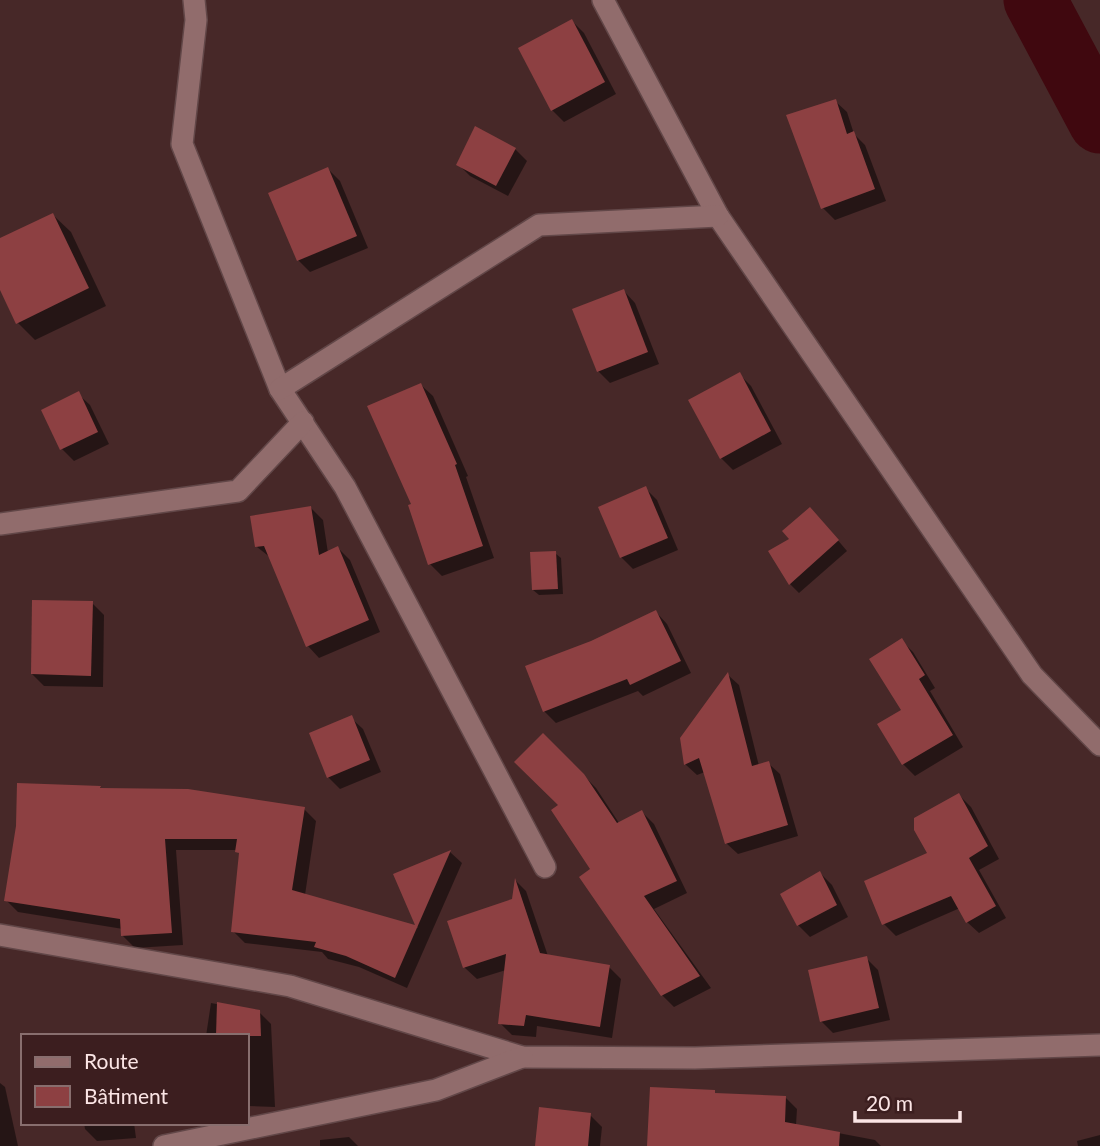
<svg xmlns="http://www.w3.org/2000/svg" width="1100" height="1146" viewBox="0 0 1100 1146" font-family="Lato,sans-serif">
<rect width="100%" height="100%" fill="#472828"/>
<g fill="#0007">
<polygon points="572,21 584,33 616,94 564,122 552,110"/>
<polygon points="835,101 847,112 854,134 865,145 886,201 835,220 823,208"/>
<polygon points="515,149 527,161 508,196 470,176 458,164"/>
<polygon points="328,169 340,181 368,248 310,272 298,260"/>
<polygon points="53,215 71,232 106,306 35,340 18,323 0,286 0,240"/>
<polygon points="624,291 635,303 659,364 610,383 598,371"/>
<polygon points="739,374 751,386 782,444 733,470 721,458"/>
<polygon points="421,385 433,396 468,476 466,477 494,558 442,576 430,564 410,506 413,505"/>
<polygon points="78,394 90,405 109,444 74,461 62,449"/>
<polygon points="645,488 657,500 678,550 633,569 621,557"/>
<polygon points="311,508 323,520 328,553 338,548 350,560 380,632 319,658 308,646 271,558 257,547"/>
<polygon points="819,518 847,551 799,593 790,584 770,552 791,539"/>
<polygon points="555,553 561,558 563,594 539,595 533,590"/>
<polygon points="92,603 104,615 103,687 44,686 32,674"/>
<polygon points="656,612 667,624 691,673 643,696 638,691 556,723 544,711 592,642"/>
<polygon points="901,640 913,652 935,688 930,691 963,747 915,776 903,764"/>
<polygon points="728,675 739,685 759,766 768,763 780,774 798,836 738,854 726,843 705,772 697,775 685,764"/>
<polygon points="351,718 363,729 381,772 340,789 328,777"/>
<polygon points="543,735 596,788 619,823 642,812 654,824 687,893 654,909 711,988 674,1007 662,995 592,870 561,806"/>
<polygon points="100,787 102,790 304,809 316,821 305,895 418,928 395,875 450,852 462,863 407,988 359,967 328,959 322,952 245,943 233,931 240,855 237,850 176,850 183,945 135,948 123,936 123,929 18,912 6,900"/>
<polygon points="959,795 971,807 999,859 979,870 1006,918 979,933 967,922 960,908 896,936 884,924 866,882 929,854"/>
<polygon points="820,873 832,885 848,917 810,937 798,925"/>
<polygon points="516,881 526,891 548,956 609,967 621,979 612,1038 537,1026 536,1037 512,1035 500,1023 506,970 477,979 465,968 449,922 514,901"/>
<polygon points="866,958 878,970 890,1020 833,1033 821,1021"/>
<polygon points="211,1003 259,1012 271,1024 275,1107 247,1106 247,1036 206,1036"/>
<polygon points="0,1083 5,1087 18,1146 0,1146"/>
<polygon points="714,1092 717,1095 785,1097 797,1109 796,1125 875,1140 881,1146 648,1146"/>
<polygon points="590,1115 602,1127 600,1146 537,1146"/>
<polygon points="84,1123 134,1123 136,1138 97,1141 85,1129"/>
<polygon points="1100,1135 1100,1146 1078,1146 1077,1141"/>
<polygon points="349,1137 358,1146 320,1146 320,1140"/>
</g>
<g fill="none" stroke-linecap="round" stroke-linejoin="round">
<polyline stroke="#40080f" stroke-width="63" points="1035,0 1100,122"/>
</g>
<g fill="#8d4042">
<polygon points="572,19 605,82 551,111 518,48"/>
<polygon points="836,99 847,134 854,131 875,189 821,209 786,115"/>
<polygon points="475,126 516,148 496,186 456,165"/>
<polygon points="328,167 357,236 297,261 268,193"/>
<polygon points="53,213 89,288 16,324 0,290 0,238"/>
<polygon points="624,289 648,352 597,372 572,309"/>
<polygon points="740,372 771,431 720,459 688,400"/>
<polygon points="421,383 457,464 455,465 483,546 428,565 408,505 411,504 367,406"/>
<polygon points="79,391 98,432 60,450 41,410"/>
<polygon points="646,486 668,538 620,558 598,507"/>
<polygon points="311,506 319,555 338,546 369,620 306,647 264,546 255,547 250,516"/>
<polygon points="810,507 839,540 789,585 768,551 789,539 782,531"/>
<polygon points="556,551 558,589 532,590 530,552"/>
<polygon points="32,600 93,601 91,676 31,674"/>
<polygon points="656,610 681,661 630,685 627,679 543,712 525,666 591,641"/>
<polygon points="902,638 925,675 919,679 953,735 902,765 877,724 901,710 869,659"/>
<polygon points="728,672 752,766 769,761 788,825 725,844 699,758 684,765 680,738"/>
<polygon points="352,715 370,760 327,778 309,733"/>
<polygon points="543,733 584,774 617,823 642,810 677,881 644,896 700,976 661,996 579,877 590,869 551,810 558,805 514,762"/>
<polygon points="17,783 101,786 100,788 188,789 305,807 292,890 415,925 393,874 451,850 395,978 346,956 314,947 316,942 231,932 239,853 235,852 237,839 165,839 172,933 121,936 120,919 4,901 16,826"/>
<polygon points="959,793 988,846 969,858 996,906 966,923 951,896 882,925 864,881 927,853 914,830 914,818"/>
<polygon points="820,871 837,905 797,926 780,894"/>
<polygon points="515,878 540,953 610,965 600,1027 526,1015 524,1026 498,1024 506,954 463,968 447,921 512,899"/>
<polygon points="867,956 879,1008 820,1022 808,970"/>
<polygon points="217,1002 260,1010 261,1036 216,1036"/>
<polygon points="650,1087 715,1090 715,1093 786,1096 785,1122 840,1132 839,1146 647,1146"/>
<polygon points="539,1107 591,1113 588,1146 535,1146"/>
</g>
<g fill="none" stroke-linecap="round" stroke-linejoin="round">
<g stroke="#624748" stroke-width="24">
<g id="minor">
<polyline points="194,0 196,20 182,144 280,389 345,487 545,867"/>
<polyline points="603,0 718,216 1032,675 1100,745"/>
<polyline points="280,389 539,225 718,216"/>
<polyline points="0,524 238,491 303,422"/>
<polyline points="0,935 290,986 522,1057 695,1058 1100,1045"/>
<polyline points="164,1146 436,1090 522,1057"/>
</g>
</g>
<use href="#minor" stroke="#916c6c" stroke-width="21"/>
</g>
<rect x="21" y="1034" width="228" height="91" fill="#3c1e1f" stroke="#886e6e" stroke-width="2"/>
<rect x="35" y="1057" width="35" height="10" fill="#916c6c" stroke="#886e6e" stroke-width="2"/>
<text x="84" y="1069" font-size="21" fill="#fbe5e5">Route</text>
<rect x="35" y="1086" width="35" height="21" fill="#8d4042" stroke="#886e6e" stroke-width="2"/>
<text x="84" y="1104" font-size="21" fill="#fbe5e5">Bâtiment</text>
<path d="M855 1111v10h105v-10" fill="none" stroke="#fbe5e5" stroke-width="3.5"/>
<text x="866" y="1111" font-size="21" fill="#fbe5e5" stroke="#3c1e1f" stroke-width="5" paint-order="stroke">20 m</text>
</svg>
